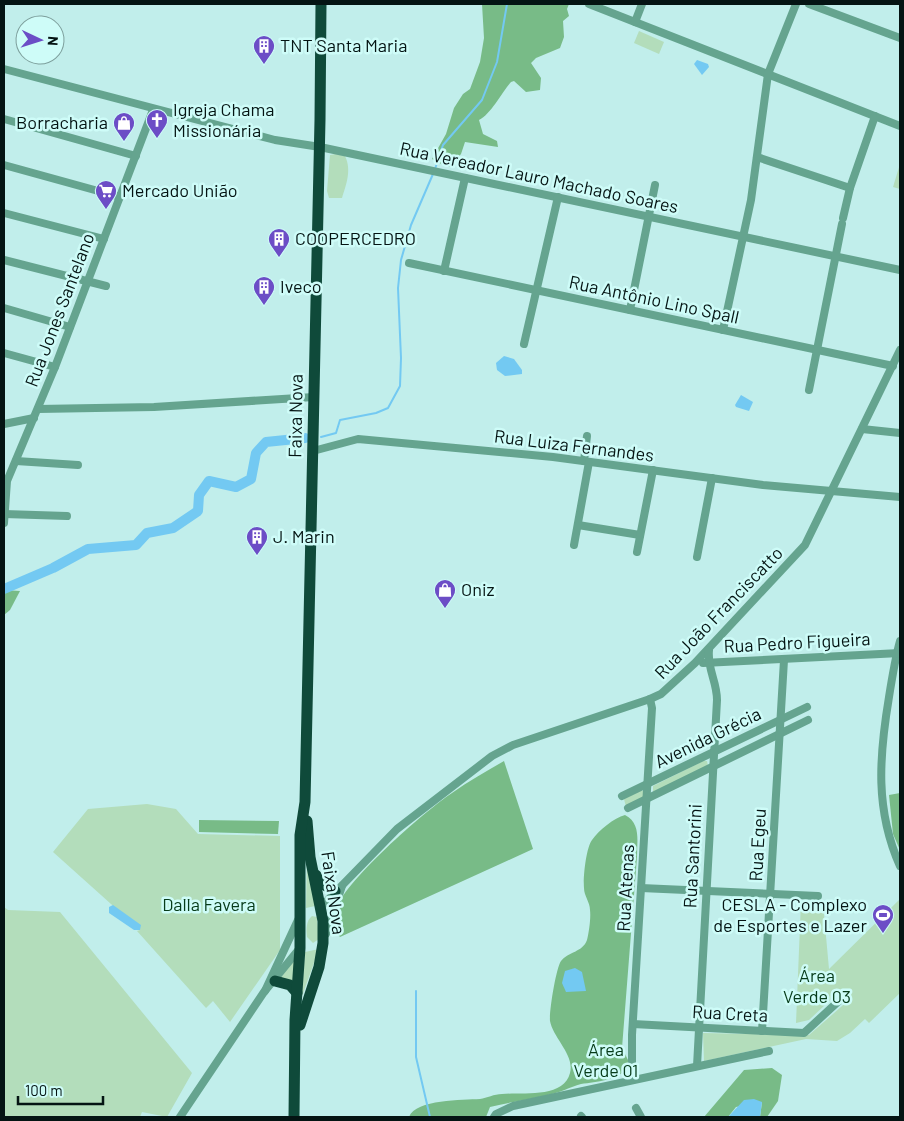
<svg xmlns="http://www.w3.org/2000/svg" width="904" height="1121" viewBox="0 0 904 1121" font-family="Barlow,sans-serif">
<rect width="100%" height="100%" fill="#c1eeeb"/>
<g fill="#b3ddbb">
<polygon points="639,31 664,42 659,54 634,43"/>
<path d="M336,154L345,156C352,170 346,185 342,198H329L327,191L330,155Z"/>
<polygon points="900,164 900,189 893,187"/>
<polygon points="703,761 707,761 708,766 656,792 653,791 653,786"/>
<polygon points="640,790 643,791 644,797 626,807 624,799"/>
<polygon points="147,804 176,809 198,834 280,836 280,950 230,1022 213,1001 206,1008 137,931 140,930 53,852 88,809"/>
<polygon points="307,855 315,906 306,908"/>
<polygon points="900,899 900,993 869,1023 865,1019 850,1033 837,1041 806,1039 704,1061 703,1033 809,1035 850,999 842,989 809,1020 796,1023 801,901 823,903 829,969"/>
<polygon points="4,907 8,910 60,912 192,1073 167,1117 142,1112 140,1117 4,1117"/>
<path d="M312,916L317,917L319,939L313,943L307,937C306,929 306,921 312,916Z"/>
<polygon points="319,949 301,999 305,952"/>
<polygon points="295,957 294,984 280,979"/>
</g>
<g fill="#78bb87">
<path d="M482,4H569L567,9L569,16L563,21L564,37L560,48L536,58L531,63L541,78L540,90L526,92L514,81L511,82C502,92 491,114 479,120L483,134L497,141L498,147L465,142L461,154L450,167L443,165L432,159L446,134L454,108L463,94L470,89L480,62L484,38Z"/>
<polygon points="4,590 20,591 10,610 4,615"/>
<path d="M504,761L533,849L340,937C335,931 333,920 335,912C341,884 426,810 452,793C469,781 487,771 504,761Z"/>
<polygon points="900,793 900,850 893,834 889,795"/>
<path d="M625,815C641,823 637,841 637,857L622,1048L628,1060V1068C617,1080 597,1082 581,1084C570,1087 559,1093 548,1095C528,1100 510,1102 490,1107L486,1117H409C416,1099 463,1100 480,1099C487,1098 494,1094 502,1094C520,1092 564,1099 570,1073C575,1055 553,1038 550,1021C549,1012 556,968 561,961C568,952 583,952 587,940C589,932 591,918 590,910C590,902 584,896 584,888C583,878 586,848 592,840C599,830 614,818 625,815Z"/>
<polygon points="199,820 279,821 278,834 199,832"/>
<polygon points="772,1068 782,1075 778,1101 767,1117 760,1117 762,1102 736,1107 728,1117 704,1117 744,1070"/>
</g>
<g fill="#73c9f2">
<polygon points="697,60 708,64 709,67 702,75 694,64"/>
<polygon points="504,356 514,359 522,370 522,374 505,376 497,370 496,363"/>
<polygon points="741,395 753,402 749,411 736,407 735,405"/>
<polygon points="113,905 141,925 140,930 134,930 109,913 109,907"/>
<polygon points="575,968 582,972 586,991 566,992 562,983 565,971"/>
<polygon points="754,1099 762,1102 760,1117 728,1117 744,1100"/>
</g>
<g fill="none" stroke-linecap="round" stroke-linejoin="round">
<g stroke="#73c9f2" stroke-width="2">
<polyline points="435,169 443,145 482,100 497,62 507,4"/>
<polyline points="321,437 336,433 340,420 376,413 388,408 400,386 401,358 398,288 401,260 411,225 433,174"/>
<polyline points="416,991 416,1057 430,1117"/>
</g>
<polyline stroke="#73c9f2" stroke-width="10" points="4,589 53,568 88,549 136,545 147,533 173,528 198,511 199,495 209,481 236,487 251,479 256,453 266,442 305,438"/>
<g stroke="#65a48f" stroke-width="8">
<polyline points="589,4 900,126"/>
<polyline points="809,4 900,38"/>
<polyline points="635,22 642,4"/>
<polyline points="4,69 275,140 320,147 900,270"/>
<polyline points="4,119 136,156"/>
<polyline points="757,157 850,188"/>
<polyline points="4,165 120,197"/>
<polyline points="4,213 104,239"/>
<polyline points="843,218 850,188 875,116"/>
<polyline points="4,260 106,286"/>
<polyline points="409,263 893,366"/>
<polyline points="444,271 465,178"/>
<polyline points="4,308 70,327"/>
<polyline points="630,310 655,185"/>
<polyline points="723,330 751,200 768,74 796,4"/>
<polyline points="524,344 558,197"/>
<polyline points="4,353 55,367"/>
<polyline points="809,390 842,224"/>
<polyline points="38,409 154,407 314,397"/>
<polyline points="4,424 34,418"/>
<polyline points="862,429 900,433"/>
<polyline points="313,451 358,439 553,457 763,485 900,497"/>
<polyline points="16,461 78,465"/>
<polyline points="584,461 587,436"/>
<polyline points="4,514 67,516"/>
<polyline points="4,523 7,481 55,367 153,110"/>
<polyline points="578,525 640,535"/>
<polyline points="574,545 589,462"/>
<polyline points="637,552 653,470"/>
<polyline points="697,557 712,478"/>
<path d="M900,641C895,659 892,678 889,697C879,757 875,810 900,866"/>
<polyline points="703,663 900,653"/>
<polyline points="622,796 807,707"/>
<polyline points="628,808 808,720"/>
<polyline points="641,888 818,896"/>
<polyline points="320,908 397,829 492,756 513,745 650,699 661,694 695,663 805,545 900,350"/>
<polyline points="326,934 342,886"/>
<polyline points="265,991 298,920"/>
<polyline points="633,1024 804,1033 842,998"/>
<polyline points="762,1031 784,660"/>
<path d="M697,1066L717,700C717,681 707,669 709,650"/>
<polyline points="632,1080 632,1035 652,708 650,699"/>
<polyline points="636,1108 641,1117"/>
<polyline points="581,1116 582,1117"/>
<polyline points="180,1117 264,992 300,948"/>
<polyline points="494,1117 496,1114 513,1106 769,1051"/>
</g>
<g stroke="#0f4a3a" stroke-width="11">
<polyline points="316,875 319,882 335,891"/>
<polyline points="275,981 290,985 297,993"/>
<polyline points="300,1025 319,967 323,943 323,921 310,857 307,821"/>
<polyline points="294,1117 295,1020 300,948 300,835 305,802 320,120 321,4"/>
</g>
</g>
<defs>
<g id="building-pin" transform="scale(1.125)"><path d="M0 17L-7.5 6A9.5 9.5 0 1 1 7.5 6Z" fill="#6c4dc6" stroke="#cefcf8"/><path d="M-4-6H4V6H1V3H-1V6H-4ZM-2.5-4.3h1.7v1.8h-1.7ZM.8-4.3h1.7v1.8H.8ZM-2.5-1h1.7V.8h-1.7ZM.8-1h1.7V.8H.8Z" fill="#fff"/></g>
<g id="church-pin" transform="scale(1.125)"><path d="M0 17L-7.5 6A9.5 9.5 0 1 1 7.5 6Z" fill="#6c4dc6" stroke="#cefcf8"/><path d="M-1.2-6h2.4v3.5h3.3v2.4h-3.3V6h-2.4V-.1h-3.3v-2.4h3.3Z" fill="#fff"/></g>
<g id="shop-pin" transform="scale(1.125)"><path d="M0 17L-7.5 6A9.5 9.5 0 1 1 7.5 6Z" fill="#6c4dc6" stroke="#cefcf8"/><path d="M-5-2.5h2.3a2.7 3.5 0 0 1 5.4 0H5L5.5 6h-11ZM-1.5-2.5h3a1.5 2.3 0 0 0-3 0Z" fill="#fff"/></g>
<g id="supermarket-pin" transform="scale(1.125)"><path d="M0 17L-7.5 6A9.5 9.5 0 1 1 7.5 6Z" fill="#6c4dc6" stroke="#cefcf8"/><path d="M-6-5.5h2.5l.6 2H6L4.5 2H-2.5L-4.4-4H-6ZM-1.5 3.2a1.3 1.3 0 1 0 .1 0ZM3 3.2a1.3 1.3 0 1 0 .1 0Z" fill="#fff"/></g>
<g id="stadium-pin" transform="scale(1.125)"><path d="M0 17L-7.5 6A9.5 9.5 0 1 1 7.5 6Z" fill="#6c4dc6" stroke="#cefcf8"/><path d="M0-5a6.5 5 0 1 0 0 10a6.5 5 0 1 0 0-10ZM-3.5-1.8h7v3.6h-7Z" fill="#fff"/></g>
</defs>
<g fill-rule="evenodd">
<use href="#building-pin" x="264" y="46"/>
<use href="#church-pin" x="157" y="120"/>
<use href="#shop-pin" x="124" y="123"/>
<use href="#supermarket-pin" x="106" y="191"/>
<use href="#building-pin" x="279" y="239"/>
<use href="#building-pin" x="264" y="287"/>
<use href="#building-pin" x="257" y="537"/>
<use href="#shop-pin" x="445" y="590"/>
<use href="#stadium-pin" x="883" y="915"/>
</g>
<g text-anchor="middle" stroke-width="5" stroke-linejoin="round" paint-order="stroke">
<g font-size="18" fill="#041413" stroke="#cefcf8" text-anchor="start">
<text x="280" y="52">TNT Santa Maria</text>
<text x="173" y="116">Igreja Chama<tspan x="173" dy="21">Missionária</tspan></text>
<text x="108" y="129" text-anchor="end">Borracharia</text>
<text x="122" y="197">Mercado União</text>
<text x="295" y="245">COOPERCEDRO</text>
<text x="280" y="293">Iveco</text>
<text x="273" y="543">J. Marin</text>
<text x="461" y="596">Oniz</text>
<text x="867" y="911" text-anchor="end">CESLA - Complexo<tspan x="867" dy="21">de Esportes e Lazer</tspan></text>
</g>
<g font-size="18" fill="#041413" stroke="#cefcf8">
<text transform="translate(539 178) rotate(12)" y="6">Rua Vereador Lauro Machado Soares</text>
<text transform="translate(654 300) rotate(12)" y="6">Rua Antônio Lino Spall</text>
<text transform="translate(60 310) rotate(-69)" y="6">Rua Jones Santelano</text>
<text transform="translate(296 416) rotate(-89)" y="6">Faixa Nova</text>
<text transform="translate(574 446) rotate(7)" y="6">Rua Luiza Fernandes</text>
<text transform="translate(719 613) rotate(-46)" y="6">Rua João Franciscatto</text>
<text transform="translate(797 643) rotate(-3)" y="6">Rua Pedro Figueira</text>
<text transform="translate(708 738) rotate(-26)" y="6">Avenida Grécia</text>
<text transform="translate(758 845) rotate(-87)" y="6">Rua Egeu</text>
<text transform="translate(693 856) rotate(-87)" y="6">Rua Santorini</text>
<text transform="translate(626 888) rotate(-87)" y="6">Rua Atenas</text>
<text transform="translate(333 893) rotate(82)" y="6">Faixa Nova</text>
<text transform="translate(730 1014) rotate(3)" y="6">Rua Creta</text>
</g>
<g font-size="18" fill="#063b19" stroke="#cefcf8">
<text x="209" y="911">Dalla Favera</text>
<text x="817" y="982">Área<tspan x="817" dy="21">Verde 03</tspan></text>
<text x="606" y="1056">Área<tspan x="606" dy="21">Verde 01</tspan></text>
</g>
</g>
<rect width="904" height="1121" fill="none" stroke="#041413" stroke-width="10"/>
<g transform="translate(40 40) rotate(94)"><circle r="24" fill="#cefcf8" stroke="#7d9f9c"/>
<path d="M0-4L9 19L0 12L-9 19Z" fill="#6c4dc6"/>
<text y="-8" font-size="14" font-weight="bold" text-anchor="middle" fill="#041413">N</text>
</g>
<path d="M18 1096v8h85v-8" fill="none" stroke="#041413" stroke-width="2.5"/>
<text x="25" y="1096" font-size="15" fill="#041413" stroke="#cefcf8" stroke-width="4" paint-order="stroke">100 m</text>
</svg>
